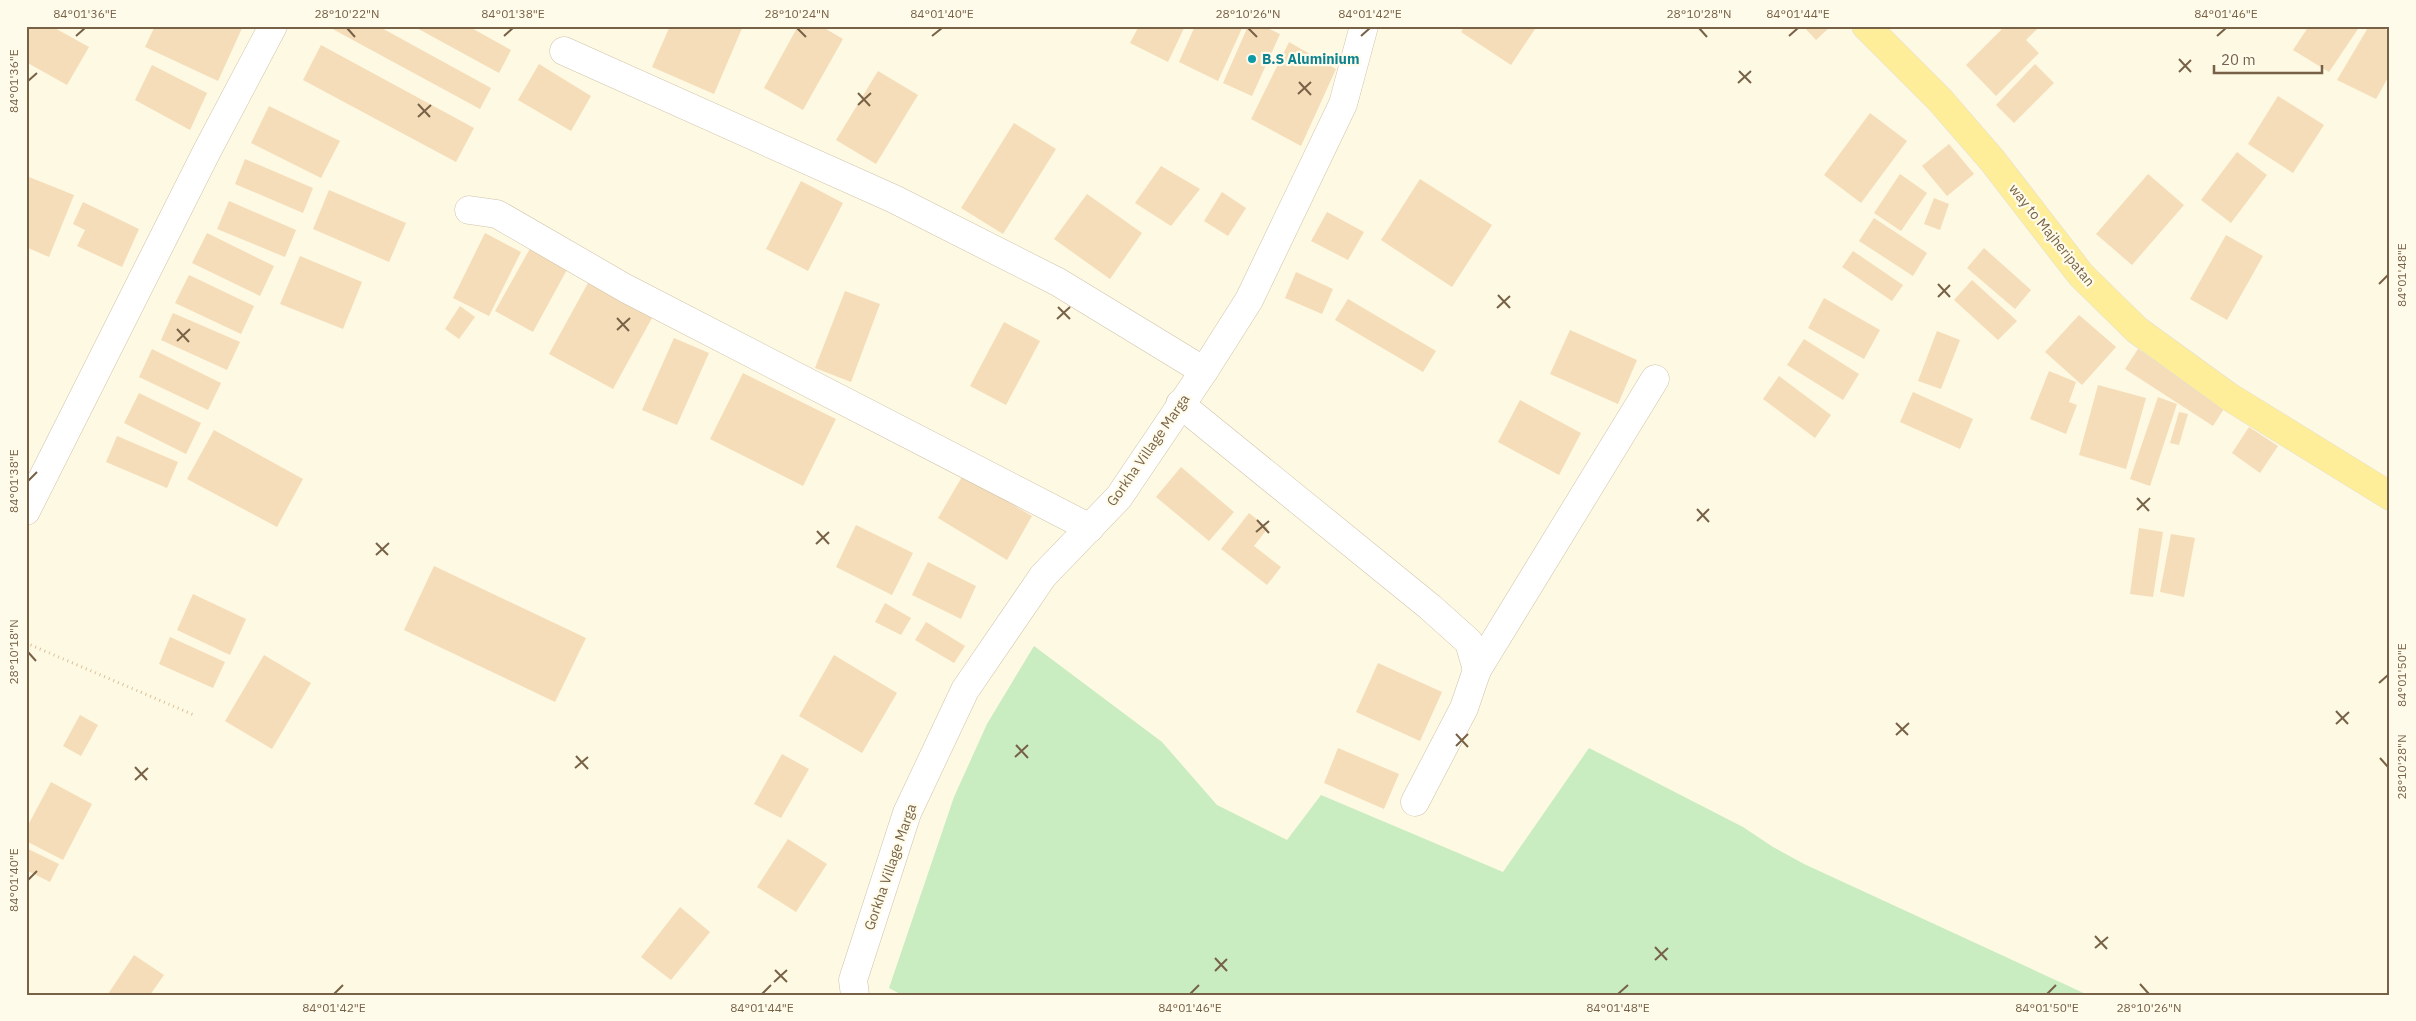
<svg xmlns="http://www.w3.org/2000/svg" width="2416" height="1021" viewBox="0 0 2416 1021" font-family="'IBM Plex Sans',sans-serif">
<rect width="100%" height="100%" fill="#fef9e3"/>
<polygon fill="#c9ecc1" points="1034,646 1162,742 1217,805 1287,840 1321,795 1503,872 1589,748 1743,827 1773,847 1804,864 2088,995 902,995 889,988 954,797 987,724"/>
<g fill="#f5ddb9">
<polygon points="27,26 51,26 89,47 67,85 26,62"/>
<polygon points="155,26 243,26 218,81 145,47"/>
<polygon points="327,26 378,26 491,88 480,109"/>
<polygon points="413,26 468,26 511,50 499,73"/>
<polygon points="670,26 743,26 714,94 652,67"/>
<polygon points="798,26 821,26 843,39 803,110 764,88"/>
<polygon points="1139,26 1185,26 1168,62 1130,43"/>
<polygon points="1195,26 1243,26 1218,81 1179,62"/>
<polygon points="1248,26 1263,26 1280,34 1252,96 1223,83"/>
<polygon points="1465,26 1531,26 1535,29 1511,65 1461,32"/>
<polygon points="1803,26 1831,26 1816,40"/>
<polygon points="2005,26 2034,26 2037,29 2026,40 2039,53 1996,96 1966,65"/>
<polygon points="2309,26 2360,26 2329,72 2293,50"/>
<polygon points="2369,26 2380,26 2390,32 2390,74 2376,99 2337,80"/>
<polygon points="1289,42 1336,69 1301,146 1251,119"/>
<polygon points="321,45 474,128 456,162 303,80"/>
<polygon points="539,64 591,96 571,131 518,100"/>
<polygon points="2035,64 2054,83 2014,123 1996,105"/>
<polygon points="152,65 207,93 190,130 135,100"/>
<polygon points="878,71 918,95 876,164 836,140"/>
<polygon points="2278,96 2324,125 2293,173 2248,144"/>
<polygon points="269,106 340,141 321,178 251,143"/>
<polygon points="1870,113 1907,141 1861,203 1824,175"/>
<polygon points="1014,123 1056,149 1003,234 961,208"/>
<polygon points="1949,144 1974,174 1947,196 1922,166"/>
<polygon points="2237,152 2267,175 2231,223 2201,200"/>
<polygon points="245,159 313,188 303,213 235,184"/>
<polygon points="1161,166 1200,189 1171,226 1135,203"/>
<polygon points="1900,174 1927,193 1901,231 1874,213"/>
<polygon points="2148,174 2184,205 2132,265 2096,234"/>
<polygon points="29,177 74,195 49,257 26,247 26,183"/>
<polygon points="1420,179 1492,225 1452,287 1381,240"/>
<polygon points="801,181 843,203 808,271 766,249"/>
<polygon points="329,190 406,223 389,262 313,229"/>
<polygon points="1222,192 1246,208 1228,236 1204,221"/>
<polygon points="1087,194 1142,233 1110,279 1054,239"/>
<polygon points="1934,198 1949,204 1940,230 1924,224"/>
<polygon points="229,201 296,230 285,257 217,229"/>
<polygon points="83,202 139,229 122,267 77,246 85,230 73,224"/>
<polygon points="1327,212 1364,232 1348,260 1311,241"/>
<polygon points="1874,218 1927,253 1913,276 1859,241"/>
<polygon points="207,233 274,266 260,296 192,263"/>
<polygon points="485,233 521,252 489,316 453,298"/>
<polygon points="2226,235 2263,256 2227,320 2190,299"/>
<polygon points="532,245 569,266 533,332 495,311"/>
<polygon points="1984,248 2031,290 2015,309 1967,268"/>
<polygon points="1853,251 1903,285 1892,301 1842,267"/>
<polygon points="300,256 362,282 343,329 280,304"/>
<polygon points="1296,272 1333,289 1322,314 1285,298"/>
<polygon points="189,275 254,306 241,334 175,303"/>
<polygon points="1972,280 2017,321 1998,340 1954,300"/>
<polygon points="588,283 652,318 613,389 549,354"/>
<polygon points="845,291 880,304 851,382 815,368"/>
<polygon points="1824,298 1880,330 1864,359 1808,328"/>
<polygon points="1348,299 1436,351 1423,372 1335,320"/>
<polygon points="460,306 475,317 459,339 445,329"/>
<polygon points="173,313 240,342 227,370 161,340"/>
<polygon points="2079,315 2116,347 2082,385 2045,352"/>
<polygon points="1004,322 1040,341 1006,405 970,386"/>
<polygon points="1570,330 1637,360 1618,404 1550,374"/>
<polygon points="1937,331 1960,340 1941,389 1918,381"/>
<polygon points="674,338 709,353 677,425 642,410"/>
<polygon points="1804,339 1859,374 1843,400 1787,365"/>
<polygon points="152,349 221,383 208,410 139,377"/>
<polygon points="2138,349 2225,407 2213,426 2125,369"/>
<polygon points="2049,371 2076,382 2069,402 2077,405 2066,434 2030,419"/>
<polygon points="743,373 836,419 803,486 710,439"/>
<polygon points="1779,376 1831,415 1815,438 1763,399"/>
<polygon points="2098,385 2146,398 2126,469 2079,455"/>
<polygon points="1913,392 1973,419 1960,449 1900,422"/>
<polygon points="139,393 201,423 186,454 124,423"/>
<polygon points="2158,397 2177,404 2150,486 2130,479"/>
<polygon points="1520,400 1581,433 1559,475 1498,442"/>
<polygon points="2179,412 2188,414 2179,445 2170,443"/>
<polygon points="2249,427 2278,446 2260,473 2232,453"/>
<polygon points="214,430 303,479 277,527 187,479"/>
<polygon points="117,436 178,462 167,488 106,462"/>
<polygon points="1181,467 1234,512 1209,541 1156,497"/>
<polygon points="963,475 1032,516 1007,560 938,518"/>
<polygon points="1249,513 1268,528 1254,546 1281,567 1267,585 1221,549"/>
<polygon points="856,525 913,553 892,595 836,567"/>
<polygon points="2139,528 2163,532 2153,597 2130,594"/>
<polygon points="2171,534 2195,538 2184,597 2160,592"/>
<polygon points="928,562 976,586 961,619 912,595"/>
<polygon points="434,566 586,638 555,702 404,630"/>
<polygon points="193,594 246,619 230,655 177,630"/>
<polygon points="885,603 911,618 901,635 875,622"/>
<polygon points="926,622 965,646 954,663 915,640"/>
<polygon points="170,637 225,662 213,688 159,664"/>
<polygon points="264,655 311,683 272,749 225,721"/>
<polygon points="834,655 897,693 862,753 799,716"/>
<polygon points="1378,663 1442,692 1420,741 1356,712"/>
<polygon points="80,715 98,725 81,756 63,746"/>
<polygon points="1338,748 1399,774 1384,809 1324,783"/>
<polygon points="782,754 809,769 781,818 754,804"/>
<polygon points="51,782 92,804 63,860 26,841 26,829"/>
<polygon points="788,839 827,864 796,912 757,887"/>
<polygon points="26,848 59,864 50,882 26,870"/>
<polygon points="680,907 710,932 671,980 641,957"/>
<polygon points="134,955 164,975 150,995 110,995 108,994"/>
</g>
<g fill="none" stroke-linecap="round" stroke-linejoin="round">
<g stroke="#d0c2a9" stroke-width="29">
<g id="street">
<polyline points="564,51 894,199 1058,282 1204,371"/>
<polyline points="469,210 497,214 625,288 1090,528"/>
<polyline points="1180,404 1430,607 1469,642 1477,670 1655,379"/>
<polyline points="26,511 207,151 273,26"/>
<polyline points="1415,802 1464,708 1477,670"/>
<polyline points="855,995 853,980 907,813 965,690 1043,576 1119,497 1204,371 1249,300 1343,104 1364,26"/>
</g>
</g>
<g stroke="#e1dcd7" stroke-width="29">
<polyline id="primary" points="1866,26 1940,100 1992,160 2081,275 2137,330 2228,396 2390,496"/>
</g>
<polyline stroke="#dac19c" stroke-width="3" stroke-dasharray="1 4" stroke-linecap="butt" points="26,643 194,715"/>
<use href="#street" stroke="#fff" stroke-width="28"/>
<use href="#primary" stroke="#fe9" stroke-width="28"/>
</g>
<path fill="none" stroke="#776247" stroke-width="2" d="M347,28L355,37M797,28L806,37M1248,28L1257,37M1699,28L1707,37M76,36L85,28M504,36L513,28M932,36L942,28M1361,36L1370,28M1789,36L1798,28M2217,36L2226,28M2179,59L2191,72M1739,71L1751,83M2179,72L2191,60M28,81L37,73M1299,82L1311,95M1738,83L1751,71M858,93L870,106M1298,94L1311,82M418,104L430,117M858,105L871,93M418,117L431,105M1938,284L1950,297M2379,284L2388,275M1498,295L1510,308M1938,297L1950,285M1058,307L1070,319M1497,308L1510,296M617,318L629,331M1057,319L1070,307M177,329L189,342M617,330L630,318M177,341L190,329M28,481L37,472M2137,498L2149,511M1697,509L1709,522M2137,510L2150,498M1257,520L1269,533M1697,521L1709,509M817,531L829,544M1256,532L1269,521M376,543L388,555M816,544L829,532M376,555L389,543M28,652L36,661M2379,683L2388,675M2336,711L2348,724M1896,723L1908,735M2336,724L2349,712M1456,734L1468,747M1896,735L1909,723M1016,745L1028,758M1456,746L1468,734M576,756L588,769M1015,757L1028,745M2380,758L2388,767M135,767L147,780M575,768L588,757M135,780L148,768M28,880L37,871M2095,936L2107,949M1655,947L1667,960M2095,948L2108,937M1215,958L1227,971M1655,960L1668,948M775,970L787,982M1215,971L1227,959M774,982L787,970M2140,984L2149,994M334,994L343,985M762,994L771,985M1190,994L1199,985M1618,994L1628,985M2047,994L2056,985"/>
<circle fill="#0f9aa8" stroke="#fffbeb" stroke-width="2" cx="1252" cy="59" r="5"/>
<g text-anchor="middle" stroke-width="4.5" stroke-linejoin="round" paint-order="stroke">
<g font-size="14" font-weight="bold" fill="#0d838f" stroke="#fffbeb" text-anchor="start">
<text x="1262" y="64">B.S Aluminium</text>
</g>
<g font-size="14" fill="#776247" stroke="#fffbeb">
<text transform="translate(2052 235) rotate(51)" y="5">way to Majheripatan</text>
<text transform="translate(1148 450) rotate(-55)" y="5">Gorkha Village Marga</text>
<text transform="translate(890 867) rotate(-71)" y="5">Gorkha Village Marga</text>
</g>
</g>
<rect width="2416" height="1021" fill="none" stroke="#fffbeb" stroke-width="55"/>
<path d="M2214 65v8h108v-8" fill="none" stroke="#776247" stroke-width="2.5"/>
<text x="2221" y="65" font-size="15" fill="#776247" stroke="#fffbeb" stroke-width="4" paint-order="stroke">20 m</text>
<rect x="28" y="28" width="2360" height="966" fill="none" stroke="#776247" stroke-width="2"/>
<g font-size="12" text-anchor="middle" fill="#776247">
<text x="85" y="18">84°01'36"E</text>
<text x="347" y="18">28°10'22"N</text>
<text x="513" y="18">84°01'38"E</text>
<text x="797" y="18">28°10'24"N</text>
<text x="942" y="18">84°01'40"E</text>
<text x="1248" y="18">28°10'26"N</text>
<text x="1370" y="18">84°01'42"E</text>
<text x="1699" y="18">28°10'28"N</text>
<text x="1798" y="18">84°01'44"E</text>
<text x="2226" y="18">84°01'46"E</text>
<text transform="translate(14 81) rotate(-90)" y="4">84°01'36"E</text>
<text transform="translate(2402 275) rotate(-90)" y="4">84°01'48"E</text>
<text transform="translate(14 481) rotate(-90)" y="4">84°01'38"E</text>
<text transform="translate(14 652) rotate(-90)" y="4">28°10'18"N</text>
<text transform="translate(2402 675) rotate(-90)" y="4">84°01'50"E</text>
<text transform="translate(2402 767) rotate(-90)" y="4">28°10'28"N</text>
<text transform="translate(14 880) rotate(-90)" y="4">84°01'40"E</text>
<text x="334" y="1012">84°01'42"E</text>
<text x="762" y="1012">84°01'44"E</text>
<text x="1190" y="1012">84°01'46"E</text>
<text x="1618" y="1012">84°01'48"E</text>
<text x="2047" y="1012">84°01'50"E</text>
<text x="2149" y="1012">28°10'26"N</text>
</g>
</svg>
